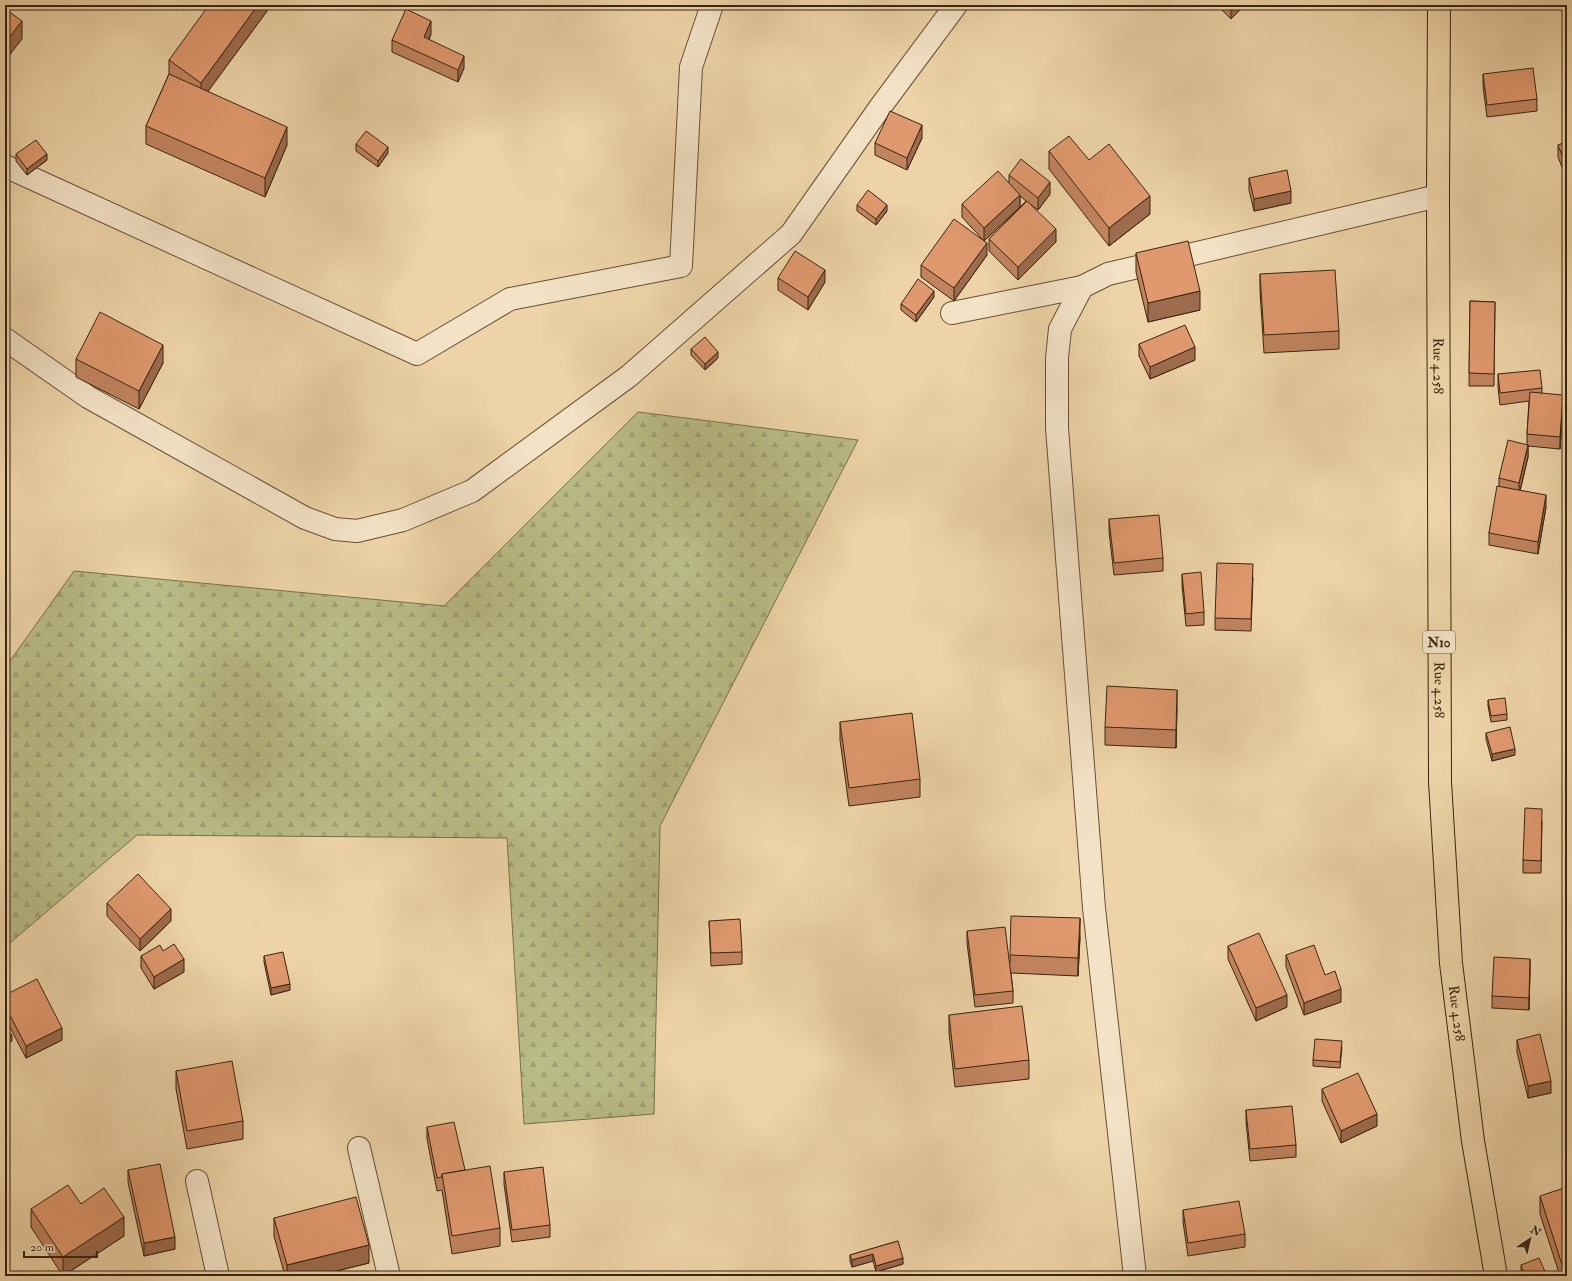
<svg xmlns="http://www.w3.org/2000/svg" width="1572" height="1281" viewBox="0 0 1572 1281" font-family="'IM FELL Double Pica',serif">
<defs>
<pattern id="forest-firs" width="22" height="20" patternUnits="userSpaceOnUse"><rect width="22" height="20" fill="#b9bc87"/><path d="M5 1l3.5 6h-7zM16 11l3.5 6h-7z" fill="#a0a174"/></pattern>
</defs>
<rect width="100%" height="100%" fill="#edd3a7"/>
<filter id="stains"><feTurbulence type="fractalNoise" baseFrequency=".005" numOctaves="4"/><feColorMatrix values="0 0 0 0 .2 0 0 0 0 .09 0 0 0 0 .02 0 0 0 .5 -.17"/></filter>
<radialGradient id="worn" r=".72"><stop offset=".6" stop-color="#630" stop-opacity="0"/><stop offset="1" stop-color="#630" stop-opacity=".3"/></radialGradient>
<polygon fill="url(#forest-firs)" stroke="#79704c" points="638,412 858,440 660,826 654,1114 524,1124 507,838 137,835 5,947 5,668 74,571 444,606"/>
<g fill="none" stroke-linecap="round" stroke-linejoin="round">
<g stroke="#665036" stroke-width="24">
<g id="street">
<polyline points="5,166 417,354 510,299 681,266 691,67 712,5"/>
<polyline points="952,313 1082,287"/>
<polyline points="5,339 88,397 305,518 335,529 357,531 403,520 472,491 629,376 791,234 881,106 956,5"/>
<polyline points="359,1148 389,1276"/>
<polyline points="197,1181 218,1276"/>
<polyline points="1135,1276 1094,908 1057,428 1057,358 1060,329 1082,287 1108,274 1438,196"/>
</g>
</g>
<g stroke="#392510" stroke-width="24">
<g id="highway">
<path id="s1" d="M1439,5L1438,196L1440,782L1451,963L1473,1141L1496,1276"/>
</g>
</g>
<use href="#street" stroke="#f3e2c6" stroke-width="22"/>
<use href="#highway" stroke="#edd3a7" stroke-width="22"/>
</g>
<g fill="#c1845f" stroke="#392510">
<polygon points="267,5 267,11 208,91 287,145 265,197 146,144 146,126 169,74 169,60"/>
<polygon points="1217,5 1245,5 1231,19"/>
<polygon points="431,34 429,40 464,68 458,82 392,52 392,40"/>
<polygon points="1483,74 1537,99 1537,111 1487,117 1483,86"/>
<polygon points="922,138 907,170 875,155 875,143"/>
<polygon points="1567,142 1567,180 1558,157 1558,145"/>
<polygon points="356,144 388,153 378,167 356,151"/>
<polygon points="1049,151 1089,160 1150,214 1109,246 1049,169"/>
<polygon points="16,154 47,160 27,175 16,161"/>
<polygon points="1009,175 1050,194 1038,210 1031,205 1056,242 1018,280 989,251 989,239 1026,201 1020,196 1020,207 984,241 962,217 962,204 1009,182"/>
<polygon points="1249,178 1291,203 1254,211 1249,190"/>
<polygon points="857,205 887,211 876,225 857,211"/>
<polygon points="1136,253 1200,310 1148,322 1136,272"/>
<polygon points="987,255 954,301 921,277 921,265"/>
<polygon points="1260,274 1339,331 1339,349 1264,353 1260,292"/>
<polygon points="778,278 825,282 808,310 778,290"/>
<polygon points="934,297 916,322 901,310 901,304"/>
<polygon points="1470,301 1495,302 1494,386 1469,386"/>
<polygon points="1139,344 1195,360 1150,379 1139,356"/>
<polygon points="691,349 718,358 705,370 691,355"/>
<polygon points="76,359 163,363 139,409 76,377"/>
<polygon points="1498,374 1542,388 1542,393 1563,407 1560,449 1528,446 1528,457 1520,491 1546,507 1538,554 1489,545 1489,533 1499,487 1499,478 1527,445 1527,434 1529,401 1500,405 1498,387"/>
<polygon points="1567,385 1567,402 1566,402"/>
<polygon points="1109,519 1163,558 1163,571 1114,575 1109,532"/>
<polygon points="1182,574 1204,612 1204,625 1186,626 1182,586"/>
<polygon points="1253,577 1251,631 1215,630 1215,618"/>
<polygon points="1488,700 1507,714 1507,720 1491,722 1488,706"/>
<polygon points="1177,708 1176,748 1105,745 1105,727"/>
<polygon points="840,722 920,779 920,797 849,806 840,740"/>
<polygon points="1486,733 1515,755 1492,761 1486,739"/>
<polygon points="1542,821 1541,873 1523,873 1523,860"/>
<polygon points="107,903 171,921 140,951 107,916"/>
<polygon points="709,921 742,952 742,964 711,966"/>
<polygon points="967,931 1010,963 1010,955 1080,937 1078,976 1011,973 1013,991 1013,1003 975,1007 967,943"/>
<polygon points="1228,946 1287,1007 1256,1021 1228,959"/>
<polygon points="163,951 184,972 154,989 141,968 141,956"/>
<polygon points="1286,955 1325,975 1341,1002 1304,1015 1286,967"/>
<polygon points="264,956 290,990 271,995 264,962"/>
<polygon points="1530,971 1529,1010 1492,1008 1492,996"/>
<polygon points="5,995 62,1040 26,1058 5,1018"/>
<polygon points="949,1015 1029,1060 1029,1079 955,1087 949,1033"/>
<polygon points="1517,1040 1551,1093 1528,1098 1517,1052"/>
<polygon points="1342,1047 1340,1068 1313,1066 1313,1060"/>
<polygon points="176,1071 243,1121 243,1139 187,1149 176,1089"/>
<polygon points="1322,1089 1377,1126 1341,1143 1322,1101"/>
<polygon points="1246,1110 1296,1145 1296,1157 1250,1161 1246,1122"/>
<polygon points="427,1127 465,1170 500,1228 500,1246 452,1254 442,1190 437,1191 427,1139"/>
<polygon points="128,1170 175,1249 144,1256 128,1182"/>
<polygon points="504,1172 550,1225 550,1237 512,1242 504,1184"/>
<polygon points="1540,1196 1567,1276 1560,1276 1540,1214"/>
<polygon points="81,1204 124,1236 63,1276 31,1227 31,1209"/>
<polygon points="1183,1210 1245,1234 1245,1247 1188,1256 1183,1222"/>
<polygon points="274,1218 369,1263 316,1276 285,1276 274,1236"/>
<polygon points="898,1241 903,1264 876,1272 873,1261 852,1267 850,1261 850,1255"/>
<polygon points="1521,1265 1547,1276 1523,1276 1521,1271"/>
</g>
<g fill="#9d6b4d" stroke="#392510">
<polygon points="258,5 267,5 267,11 201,101 201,83"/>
<polygon points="1231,5 1245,5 1231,19"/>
<polygon points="22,21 22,39 5,61 5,43"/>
<polygon points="431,21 431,34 424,50 424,37"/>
<polygon points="464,56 464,68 458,82 458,70"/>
<polygon points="922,125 922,138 907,170 907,158"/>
<polygon points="287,127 287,145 265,197 265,178"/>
<polygon points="388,147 388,153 378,167 378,161"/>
<polygon points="47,154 47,160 27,175 27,169"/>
<polygon points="1050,182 1050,194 1038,210 1038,198"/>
<polygon points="1291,191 1291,203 1254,211 1254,199"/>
<polygon points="1020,195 1020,207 984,241 984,228"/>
<polygon points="1150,196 1150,214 1109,246 1109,228"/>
<polygon points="887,205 887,211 876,225 876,219"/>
<polygon points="1056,229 1056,242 1018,280 1018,267"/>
<polygon points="987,243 987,255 954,301 954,288"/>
<polygon points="825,270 825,282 808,310 808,297"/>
<polygon points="934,291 934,297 916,322 916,315"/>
<polygon points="1200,291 1200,310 1148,322 1148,303"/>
<polygon points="163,345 163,363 139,409 139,391"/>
<polygon points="1195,347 1195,360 1150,379 1150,367"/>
<polygon points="718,352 718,358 705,370 705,364"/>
<polygon points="1563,395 1563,407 1560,449 1560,437"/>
<polygon points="1528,445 1528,457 1519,495 1519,483"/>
<polygon points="1546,495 1546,507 1538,554 1538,542"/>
<polygon points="1177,690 1177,708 1176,748 1176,730"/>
<polygon points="1515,749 1515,755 1492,761 1492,754"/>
<polygon points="171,909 171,921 140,951 140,939"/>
<polygon points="1080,918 1080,937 1078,976 1078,958"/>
<polygon points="184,959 184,972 154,989 154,977"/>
<polygon points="1530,959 1530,971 1529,1010 1529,998"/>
<polygon points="290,984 290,990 271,995 271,988"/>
<polygon points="1341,989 1341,1002 1304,1015 1304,1003"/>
<polygon points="1287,995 1287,1007 1256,1021 1256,1008"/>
<polygon points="62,1028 62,1040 26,1058 26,1046"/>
<polygon points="12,1035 12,1041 5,1047 5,1041"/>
<polygon points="1551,1081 1551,1093 1528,1098 1528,1086"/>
<polygon points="1377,1114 1377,1126 1341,1143 1341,1131"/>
<polygon points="124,1217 124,1236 63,1276 63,1257"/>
<polygon points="175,1237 175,1249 144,1256 144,1243"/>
<polygon points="369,1245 369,1263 316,1276 287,1276 287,1265"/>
<polygon points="873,1254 873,1261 852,1267 852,1260"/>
<polygon points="903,1258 903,1264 876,1272 876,1266"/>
</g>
<g fill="#e0996e" stroke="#392510">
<polygon points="209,5 258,5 201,83 169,60"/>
<polygon points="5,9 22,21 5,43"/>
<polygon points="406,9 431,21 424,37 464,56 458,70 392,40"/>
<polygon points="1533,68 1537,99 1487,105 1483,74"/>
<polygon points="169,74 287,127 265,178 146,126"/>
<polygon points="890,111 922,125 907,158 875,143"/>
<polygon points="366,131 388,147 378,161 356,144"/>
<polygon points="1069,136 1089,160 1109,144 1150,196 1109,228 1049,151"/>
<polygon points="36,140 47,154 27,169 16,154"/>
<polygon points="1567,142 1567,168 1558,145"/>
<polygon points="1021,159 1050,182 1038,198 1009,175"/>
<polygon points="1287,170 1291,191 1254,199 1249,178"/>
<polygon points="998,171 1020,195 984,228 962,204"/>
<polygon points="868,190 887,205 876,219 857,205"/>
<polygon points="1027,201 1056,229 1018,267 989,239"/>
<polygon points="954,219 987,243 954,288 921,265"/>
<polygon points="1188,241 1200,291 1148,303 1136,253"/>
<polygon points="795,251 825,270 808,297 778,278"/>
<polygon points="1335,270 1339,331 1264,335 1260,274"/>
<polygon points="918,279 934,291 916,315 901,304"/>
<polygon points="1470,301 1495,302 1494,374 1469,373"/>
<polygon points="100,312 163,345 139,391 76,359"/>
<polygon points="1185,325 1195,347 1150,367 1139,344"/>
<polygon points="705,337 718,352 705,364 691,349"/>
<polygon points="1540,370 1542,388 1500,393 1498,374"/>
<polygon points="1567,385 1567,396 1566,396"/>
<polygon points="1530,392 1563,395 1560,437 1527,434"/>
<polygon points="1508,440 1528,445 1519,483 1499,478"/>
<polygon points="1497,486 1546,495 1538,542 1489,533"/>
<polygon points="1159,515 1163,558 1114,563 1109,519"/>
<polygon points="1217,563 1253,564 1251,619 1215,618"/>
<polygon points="1201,572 1204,612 1186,614 1182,574"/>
<polygon points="1107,686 1177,690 1176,730 1105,727"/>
<polygon points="1505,698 1507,714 1491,716 1488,700"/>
<polygon points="912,713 920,779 849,788 840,722"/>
<polygon points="1510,727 1515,749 1492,754 1486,733"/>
<polygon points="1525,808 1542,809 1541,861 1523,860"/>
<polygon points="138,874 171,909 140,939 107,903"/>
<polygon points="1011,916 1080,918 1078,958 1010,955"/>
<polygon points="740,919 742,952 711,953 709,921"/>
<polygon points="1005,927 1013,991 975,995 967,931"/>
<polygon points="1259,933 1287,995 1256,1008 1228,946"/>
<polygon points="174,944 184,959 154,977 141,956 160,945 163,951"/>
<polygon points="1314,945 1325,975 1335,971 1341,989 1304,1003 1286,955"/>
<polygon points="283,952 290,984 271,988 264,956"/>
<polygon points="1494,957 1530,959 1529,998 1492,996"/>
<polygon points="37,979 62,1028 26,1046 5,1006 5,995"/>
<polygon points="1022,1006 1029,1060 955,1069 949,1015"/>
<polygon points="5,1027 12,1035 5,1041"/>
<polygon points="1540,1034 1551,1081 1528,1086 1517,1040"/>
<polygon points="1315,1039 1342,1041 1340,1062 1313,1060"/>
<polygon points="232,1061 243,1121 187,1131 176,1071"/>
<polygon points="1358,1073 1377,1114 1341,1131 1322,1089"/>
<polygon points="1292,1106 1296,1145 1250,1149 1246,1110"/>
<polygon points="454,1122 465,1170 442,1174 442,1177 437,1178 427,1127"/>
<polygon points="160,1164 175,1237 144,1243 128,1170"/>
<polygon points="490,1166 500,1228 452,1236 442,1174"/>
<polygon points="543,1167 550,1225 512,1230 504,1172"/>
<polygon points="68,1185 81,1204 104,1188 124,1217 63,1257 31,1209"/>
<polygon points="1567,1187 1567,1273 1565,1274 1540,1196"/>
<polygon points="356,1197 369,1245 287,1265 274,1218"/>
<polygon points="1239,1201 1245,1234 1188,1243 1183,1210"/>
<polygon points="898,1241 903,1258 876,1266 873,1254 852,1260 850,1255"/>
<polygon points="1539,1258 1547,1276 1525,1276 1521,1265"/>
<polygon points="1214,1273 1219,1276 1212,1276"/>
</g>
<g text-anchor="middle" stroke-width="4" stroke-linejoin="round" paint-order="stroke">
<rect fill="#f3e2c6" stroke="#715e47" stroke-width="1" x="1423" y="631" width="32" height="22" rx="3"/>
<g font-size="13" font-weight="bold" fill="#392510">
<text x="1439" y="647">N10</text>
</g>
<g font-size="14" fill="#392510" stroke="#f3e2c6">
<text dy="5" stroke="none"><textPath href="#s1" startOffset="361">Rue 4.258</textPath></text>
<text dy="5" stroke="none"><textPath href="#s1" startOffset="685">Rue 4.258</textPath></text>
<text dy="5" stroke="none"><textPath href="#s1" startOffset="1009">Rue 4.258</textPath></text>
</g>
</g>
<rect width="1572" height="1281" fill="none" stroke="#edd3a7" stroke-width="20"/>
<rect x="6" y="6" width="1560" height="1269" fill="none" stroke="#392510" stroke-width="2"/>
<rect x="10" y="10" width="1552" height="1261" fill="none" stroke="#392510"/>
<g transform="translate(1530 1239) rotate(35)" stroke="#f3e2c6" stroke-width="3" paint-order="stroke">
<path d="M0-3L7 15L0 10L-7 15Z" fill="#392510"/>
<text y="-6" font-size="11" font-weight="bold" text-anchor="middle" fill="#392510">N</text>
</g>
<path d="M24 1251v6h73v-6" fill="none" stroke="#392510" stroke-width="2"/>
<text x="30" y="1251" font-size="12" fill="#392510" stroke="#f3e2c6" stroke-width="3" paint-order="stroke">20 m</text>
<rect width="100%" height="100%" filter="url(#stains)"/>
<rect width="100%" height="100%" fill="url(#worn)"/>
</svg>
